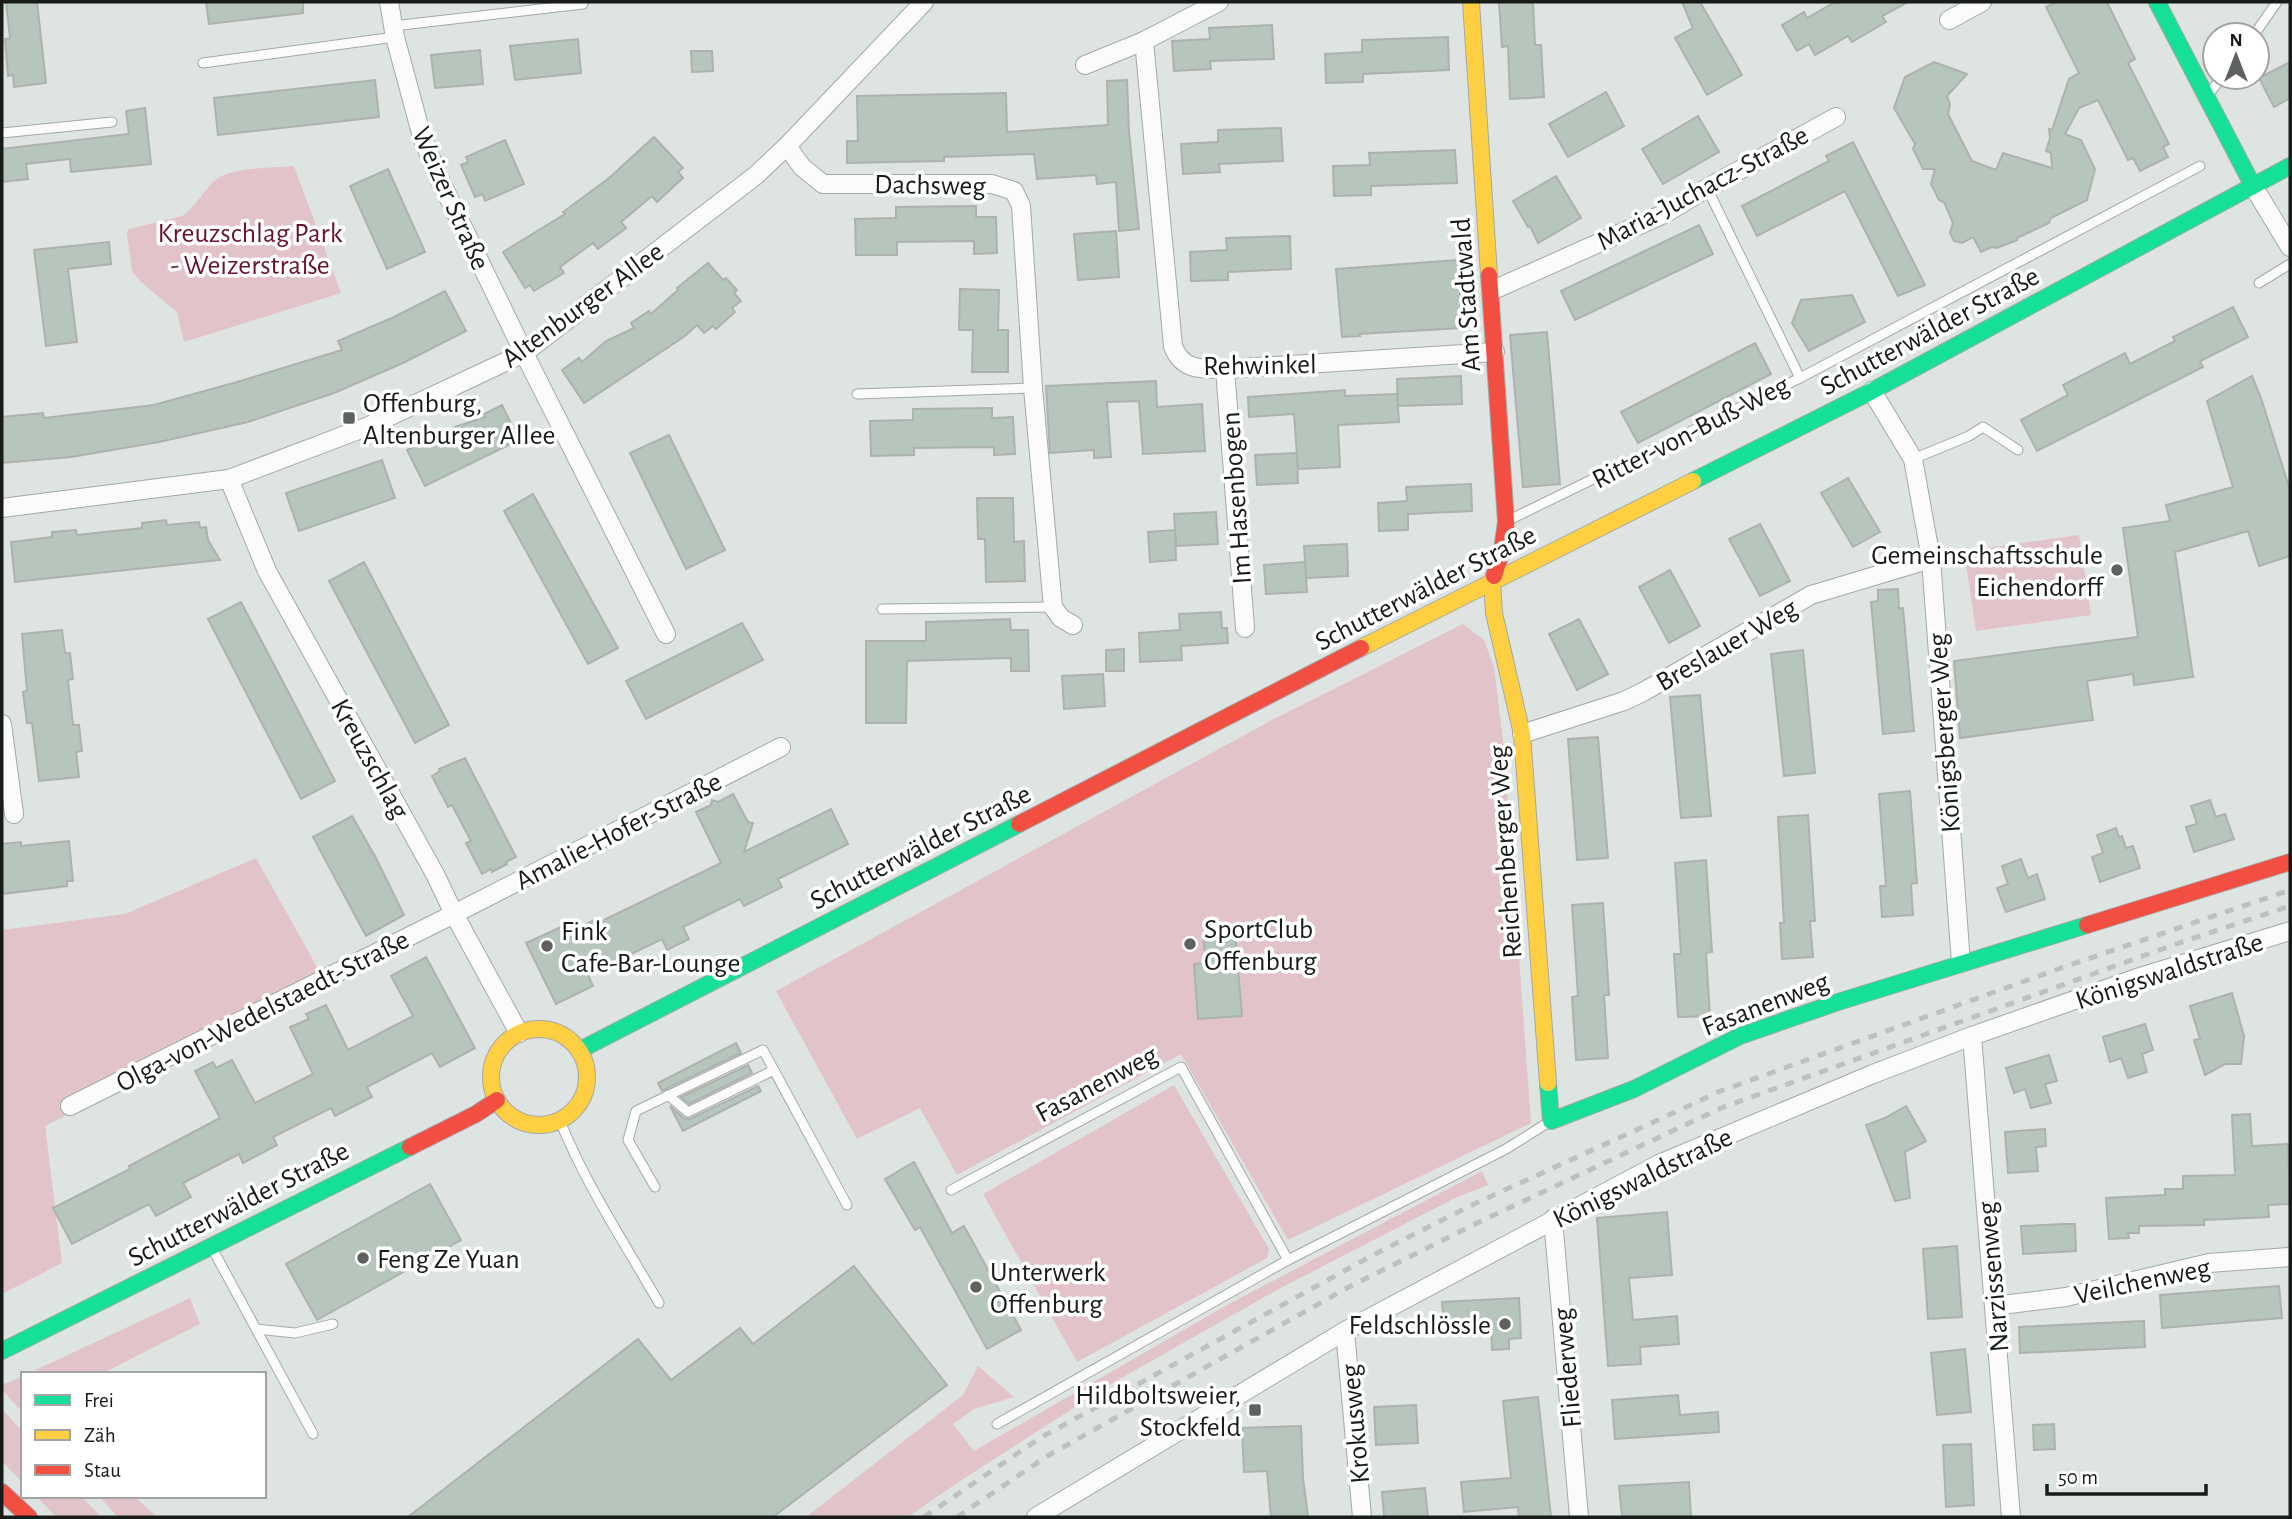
<svg xmlns="http://www.w3.org/2000/svg" width="2292" height="1519" viewBox="0 0 2292 1519" font-family="'Alegreya Sans',sans-serif">
<rect width="100%" height="100%" fill="#dee4e1"/>
<g fill="#e3c3ca">
<path d="M294,166L341,293L184,342L177,312L141,282L132,271L127,233L129,229L182,216C197,207 203,189 217,179C233,167 273,168 294,166Z"/>
<polygon points="2079,535 2091,615 1976,631 1964,551"/>
<polygon points="1463,624 1484,640 1494,667 1504,749 1531,1123 1288,1240 1181,1054 957,1175 920,1108 857,1139 776,991 1272,720"/>
<polygon points="256,858 326,983 45,1126 62,1263 2,1294 2,930 125,914"/>
<polygon points="1174,1085 1269,1249 1267,1258 1077,1362 983,1194"/>
<polygon points="1482,1171 1488,1185 1453,1199 1275,1291 1111,1384 957,1483 908,1517 806,1517 963,1395 978,1366 1014,1397 974,1409 953,1424 974,1451 1227,1305"/>
<polygon points="190,1298 200,1324 101,1374 27,1374"/>
<polygon points="23,1376 23,1413 2,1390 2,1385"/>
<polygon points="2,1409 23,1432 23,1483 2,1461"/>
<polygon points="36,1496 81,1496 101,1517 56,1517"/>
<polygon points="99,1496 134,1496 157,1517 118,1517"/>
</g>
<g fill="#b6c6bd" stroke="#adb2b0" stroke-width="2">
<polygon points="6,2 37,2 46,83 14,87 13,75 8,76 5,39 10,38"/>
<polygon points="206,2 303,2 303,13 209,24"/>
<polygon points="1499,2 1533,2 1535,45 1541,45 1544,97 1510,99 1508,46 1502,47"/>
<polygon points="1682,2 1700,2 1742,75 1707,95 1675,38 1693,28"/>
<polygon points="1835,2 1908,2 1882,16 1886,22 1852,42 1848,36 1815,55 1809,44 1797,51 1782,25 1804,12 1807,18"/>
<polygon points="2057,2 2107,2 2135,59 2128,63 2169,144 2163,147 2168,157 2140,171 2133,158 2128,160 2098,100 2079,108 2065,134 2081,140 2095,169 2087,200 2051,218 2049,223 2017,238 2017,240 1997,248 1992,247 1981,252 1973,237 1962,243 1954,241 1950,233 1953,223 1944,202 1939,200 1931,184 1935,169 1923,169 1913,149 1915,144 1894,108 1905,77 1934,62 1967,74 1947,96 1950,104 1948,114 1972,161 1996,170 2003,153 2052,168 2051,153 2046,151 2050,138 2049,129 2052,130 2069,79 2079,73 2046,7"/>
<polygon points="1272,25 1274,59 1210,61 1211,69 1174,71 1172,41 1210,39 1209,28"/>
<polygon points="1448,37 1449,70 1363,74 1363,82 1326,83 1325,54 1362,52 1362,40"/>
<polygon points="578,39 581,73 515,80 510,46"/>
<polygon points="480,50 483,84 435,88 431,55"/>
<polygon points="691,51 712,51 713,71 692,72"/>
<polygon points="2290,62 2290,98 2274,107 2259,78"/>
<polygon points="375,80 379,117 218,135 214,98"/>
<polygon points="1127,80 1129,132 1139,229 1119,231 1116,182 1097,184 1096,175 1037,179 1034,154 944,157 944,161 847,163 847,141 858,141 857,96 1006,93 1007,132 1108,125 1107,81"/>
<polygon points="1606,92 1624,126 1568,157 1549,124"/>
<polygon points="145,108 151,164 71,172 70,159 26,164 28,179 2,182 2,149 129,134 126,111"/>
<polygon points="1698,116 1719,152 1663,184 1642,149"/>
<polygon points="1281,128 1283,161 1219,164 1220,172 1183,174 1181,144 1218,142 1218,130"/>
<polygon points="654,137 683,168 678,172 683,178 657,202 652,196 621,222 626,228 598,249 593,243 560,267 564,273 534,291 530,285 525,288 503,252 565,214 563,212 609,178"/>
<polygon points="505,140 524,184 485,201 483,194 475,197 461,165 468,162 466,157"/>
<polygon points="1853,142 1925,285 1898,296 1845,191 1757,236 1742,206 1829,161 1826,156"/>
<polygon points="1455,150 1457,183 1371,186 1371,195 1334,196 1333,166 1370,165 1369,153"/>
<polygon points="388,169 425,252 387,269 350,186"/>
<polygon points="1556,176 1581,218 1538,243 1530,226 1528,227 1513,201"/>
<polygon points="976,206 976,217 996,217 997,253 974,254 974,241 897,242 897,255 856,255 855,219 896,218 896,207"/>
<polygon points="1699,225 1713,254 1575,320 1561,291"/>
<polygon points="1116,231 1119,277 1078,280 1074,234"/>
<polygon points="1290,236 1291,269 1228,272 1228,280 1191,281 1190,252 1227,250 1226,238"/>
<polygon points="109,242 111,264 68,269 77,342 46,346 34,250"/>
<polygon points="1458,260 1462,328 1359,334 1360,336 1342,337 1336,269"/>
<polygon points="708,263 723,280 726,278 737,290 734,293 741,301 732,308 735,312 716,329 713,326 704,333 697,325 685,336 584,403 562,370 579,358 582,362 606,341 634,328 631,323 649,311 651,314 678,290 677,288"/>
<polygon points="960,289 999,290 998,330 1008,330 1008,372 972,372 973,330 959,330"/>
<polygon points="445,291 466,331 403,363 334,393 248,422 159,442 71,457 2,463 2,417 43,413 44,418 154,405 237,382 342,350 338,341 394,317"/>
<polygon points="1852,295 1865,322 1809,351 1792,323 1801,300"/>
<polygon points="2233,307 2248,337 2200,361 2203,367 2037,451 2021,420 2068,395 2063,385 2125,353 2130,364 2175,341 2173,337"/>
<polygon points="1547,332 1560,484 1523,487 1510,335"/>
<polygon points="1755,343 1771,374 1638,443 1621,412"/>
<polygon points="1461,376 1462,404 1398,406 1397,379"/>
<polygon points="2252,376 2261,398 2290,490 2290,556 2259,566 2248,531 2175,552 2193,677 2134,685 2133,674 2087,681 2093,720 1960,738 1954,661 2138,637 2123,528 2170,521 2166,505 2233,487 2207,401"/>
<polygon points="1156,381 1157,407 1202,404 1205,451 1143,454 1139,401 1107,402 1111,457 1094,458 1094,450 1050,453 1046,386"/>
<polygon points="1345,390 1345,396 1397,394 1399,422 1338,425 1340,467 1298,469 1294,414 1249,417 1248,397"/>
<polygon points="502,405 519,440 425,486 407,450 427,440 429,445 455,427 485,417 484,414"/>
<polygon points="992,408 992,418 1013,417 1015,454 994,455 994,447 914,448 914,455 871,456 870,421 913,420 913,409"/>
<polygon points="669,435 725,550 686,569 630,453"/>
<polygon points="1297,453 1298,483 1257,485 1255,455"/>
<polygon points="382,460 395,498 299,531 286,493"/>
<polygon points="1848,478 1880,532 1853,547 1821,493"/>
<polygon points="1471,484 1472,511 1408,514 1408,530 1379,531 1378,503 1407,501 1406,487"/>
<polygon points="533,494 618,648 588,664 504,511"/>
<polygon points="977,498 1013,498 1014,542 1024,541 1025,581 986,582 985,539 978,539"/>
<polygon points="1216,512 1218,544 1176,546 1174,514"/>
<polygon points="166,520 167,525 199,522 200,528 206,527 208,540 220,560 15,582 11,542 52,537 52,532 76,530 77,535 142,528 142,523"/>
<polygon points="1760,524 1790,581 1760,596 1729,539"/>
<polygon points="1175,530 1176,560 1150,562 1148,532"/>
<polygon points="1347,544 1348,576 1306,578 1304,546"/>
<polygon points="364,562 449,725 415,743 329,581"/>
<polygon points="1305,562 1307,592 1266,594 1264,565"/>
<polygon points="1670,570 1700,626 1669,643 1639,587"/>
<polygon points="1898,589 1899,609 1903,608 1914,731 1883,734 1871,602 1878,601 1878,590"/>
<polygon points="241,602 335,781 301,799 208,619"/>
<polygon points="1221,612 1222,628 1227,628 1228,643 1181,646 1182,660 1140,662 1139,633 1180,630 1179,614"/>
<polygon points="1010,619 1011,630 1028,630 1029,671 1011,671 1011,658 907,661 906,723 866,723 866,641 926,641 926,622"/>
<polygon points="1579,619 1608,674 1577,690 1549,634"/>
<polygon points="742,623 763,660 646,719 626,681"/>
<polygon points="62,630 65,653 70,653 73,679 68,680 73,725 79,725 82,751 76,752 79,777 39,781 32,723 27,723 23,692 27,691 22,634"/>
<polygon points="1124,649 1124,671 1106,671 1106,650"/>
<polygon points="1803,650 1815,773 1784,776 1771,654"/>
<polygon points="1103,674 1105,706 1064,709 1062,676"/>
<polygon points="1700,695 1711,816 1681,818 1670,697"/>
<polygon points="1598,737 1608,858 1577,860 1568,739"/>
<polygon points="465,758 516,857 506,862 507,864 492,872 491,869 482,874 466,843 471,841 452,805 448,807 432,776 440,771 439,769"/>
<polygon points="1910,791 1917,883 1911,884 1913,915 1882,917 1880,886 1886,886 1879,794"/>
<polygon points="733,794 748,822 753,823 744,852 831,809 848,844 778,879 782,887 744,906 740,899 683,927 689,939 667,950 662,939 588,975 593,986 556,1004 526,943 563,926 567,934 596,919 598,923 721,863 696,812 711,805 712,800 718,802"/>
<polygon points="2210,800 2216,817 2225,814 2234,839 2194,852 2186,827 2197,824 2191,806"/>
<polygon points="1808,815 1815,921 1810,921 1813,957 1782,959 1780,923 1784,923 1778,817"/>
<polygon points="352,816 376,858 404,915 366,936 313,837"/>
<polygon points="2116,828 2119,837 2122,836 2126,848 2133,846 2140,868 2100,882 2092,857 2103,853 2097,835"/>
<polygon points="69,841 73,881 67,881 67,886 2,894 2,844 21,842 21,846"/>
<polygon points="2021,859 2028,878 2037,874 2045,899 2006,912 1997,888 2008,884 2002,866"/>
<polygon points="1706,860 1712,952 1706,953 1710,1016 1678,1017 1674,954 1681,954 1675,863"/>
<polygon points="1603,903 1609,995 1604,995 1608,1058 1576,1060 1572,997 1578,996 1572,905"/>
<polygon points="1235,933 1242,1016 1198,1019 1194,964 1206,963 1203,935"/>
<polygon points="426,957 475,1048 440,1067 432,1053 367,1087 372,1097 335,1116 331,1108 273,1137 277,1145 243,1163 239,1154 183,1183 191,1197 156,1216 149,1204 72,1244 53,1208 130,1169 129,1166 220,1118 195,1071 213,1062 216,1068 232,1060 255,1103 313,1074 290,1027 309,1019 306,1014 326,1005 348,1050 413,1016 391,976"/>
<polygon points="2232,993 2244,1036 2241,1064 2225,1064 2205,1075 2194,1040 2200,1039 2190,1006"/>
<polygon points="2145,1024 2153,1050 2142,1054 2147,1072 2128,1078 2121,1058 2110,1062 2103,1037"/>
<polygon points="736,1043 741,1053 662,1091 658,1083"/>
<polygon points="2049,1055 2057,1081 2045,1084 2051,1103 2031,1108 2025,1089 2014,1093 2006,1068"/>
<polygon points="748,1065 752,1073 689,1104 681,1097"/>
<polygon points="758,1086 761,1091 683,1131 670,1106 684,1118 690,1119"/>
<polygon points="1906,1106 1926,1141 1905,1152 1910,1198 1895,1201 1866,1125 1885,1118"/>
<polygon points="2250,1114 2252,1146 2288,1144 2290,1204 2268,1205 2269,1217 2204,1220 2204,1225 2139,1226 2139,1233 2128,1233 2129,1238 2109,1239 2106,1198 2165,1195 2165,1189 2183,1189 2183,1176 2235,1175 2232,1115"/>
<polygon points="2045,1129 2046,1146 2036,1147 2038,1171 2008,1173 2005,1132"/>
<polygon points="914,1162 952,1233 964,1226 1021,1330 987,1349 920,1227 915,1230 885,1179"/>
<polygon points="430,1184 461,1240 317,1320 286,1264"/>
<polygon points="1667,1212 1672,1275 1629,1278 1633,1320 1677,1316 1679,1344 1640,1347 1641,1364 1608,1366 1597,1218"/>
<polygon points="2064,1224 2075,1224 2076,1251 2023,1254 2021,1226"/>
<polygon points="1957,1246 1962,1317 1928,1319 1923,1249"/>
<polygon points="854,1266 947,1385 773,1517 408,1517 638,1339 671,1380 740,1328 753,1344"/>
<polygon points="2279,1286 2282,1318 2162,1328 2160,1295"/>
<polygon points="1519,1298 1521,1338 1509,1339 1509,1349 1492,1350 1491,1323 1444,1325 1442,1302"/>
<polygon points="2144,1321 2145,1347 2020,1353 2019,1327"/>
<polygon points="1965,1349 1971,1412 1937,1415 1931,1353"/>
<polygon points="1678,1395 1680,1415 1718,1412 1719,1432 1615,1439 1612,1400"/>
<polygon points="1538,1397 1551,1517 1519,1517 1518,1507 1464,1512 1461,1482 1511,1478 1503,1401"/>
<polygon points="1416,1405 1418,1443 1376,1445 1374,1407"/>
<polygon points="2054,1424 2055,1449 2034,1450 2033,1425"/>
<polygon points="1301,1426 1303,1478 1308,1517 1271,1517 1267,1471 1244,1472 1242,1428"/>
<polygon points="1971,1444 1974,1505 1946,1507 1943,1445"/>
<polygon points="1689,1482 1691,1517 1622,1517 1619,1486"/>
<polygon points="1425,1488 1428,1517 1384,1517 1382,1492"/>
</g>
<g fill="none" stroke-linecap="round" stroke-linejoin="round">
<g stroke="#a4a9a7" stroke-width="11">
<g id="lane">
<polyline points="393,26 583,4"/>
<polyline points="2254,35 2277,2"/>
<polyline points="203,63 395,37"/>
<polyline points="2208,95 2222,77"/>
<polyline points="2,133 112,122"/>
<polyline points="1707,188 1800,378"/>
<polyline points="2259,283 2290,264"/>
<polyline points="857,394 1033,388"/>
<polyline points="1913,459 1969,436 1983,427 2018,450"/>
<polyline points="1507,521 1800,378 2200,166"/>
<polyline points="882,609 1053,607"/>
<polyline points="668,1095 688,1112 774,1070"/>
<path d="M560,1121C586,1185 625,1244 659,1303"/>
<polyline points="655,1187 628,1140 636,1111 763,1050 847,1205"/>
<polyline points="951,1190 1181,1067 1288,1260 1506,1149 1549,1122"/>
<polyline points="212,1248 313,1434"/>
<polyline points="256,1329 295,1333 333,1324"/>
<polyline points="997,1424 1288,1260"/>
</g>
</g>
<g stroke="#a4a9a7" stroke-width="20">
<g id="street">
<polyline points="389,2 395,37 422,137 439,178 524,353 666,634"/>
<polyline points="1949,20 1982,2"/>
<path d="M1144,41L1173,346C1182,371 1202,369 1225,369L1495,352"/>
<polyline points="1085,65 1144,41 1219,2"/>
<polyline points="787,146 802,167 823,184 992,184 1014,191 1021,206 1033,388 1053,607 1061,618 1073,625"/>
<polyline points="2253,186 2290,247"/>
<polyline points="1491,291 1666,213 1707,188 1836,117"/>
<polyline points="1225,369 1245,628"/>
<polyline points="1872,391 1913,459 1931,559 1961,963"/>
<polyline points="229,479 267,571 436,876 454,914 519,1033"/>
<polyline points="2,508 229,479 369,426 524,353 755,176 787,146 924,2"/>
<polyline points="2,724 14,814"/>
<polyline points="1522,734 1624,701 1643,692 1811,595 1931,559"/>
<polyline points="1972,1036 2011,1517"/>
<polyline points="70,1106 454,914 781,747"/>
<polyline points="1553,1219 1579,1517"/>
<polyline points="1994,1306 2066,1297 2209,1263 2290,1257"/>
<polyline points="1345,1331 1362,1517"/>
<polyline points="1036,1517 1345,1331 1659,1164 1873,1074 1972,1036 2143,976 2290,931"/>
</g>
</g>
<g stroke="#a4a9a7" stroke-width="18">
<g id="fast">
<polyline points="2157,2 2253,186"/>
<polyline points="1693,481 1872,391 2290,166"/>
<polyline points="580,1050 1019,824"/>
<polyline points="1548,1083 1551,1121 1634,1089 1740,1036 1838,1002 2087,925"/>
<polyline points="2,1351 410,1147"/>
</g>
</g>
<g stroke="#a4a9a7" stroke-width="18">
<g id="slow">
<polyline points="1471,2 1489,275"/>
<polyline points="1494,576 1492,583 1494,613 1522,734 1548,1083"/>
<polyline points="1361,648 1693,481"/>
<circle cx="539" cy="1077" r="48"/>
</g>
</g>
<g stroke="#a4a9a7" stroke-width="18">
<g id="jam">
<polyline points="1489,275 1506,522 1502,550 1494,576"/>
<polyline points="1019,824 1361,648"/>
<polyline points="2087,925 2290,862"/>
<polyline points="410,1147 476,1114 497,1100"/>
<polyline points="2,1492 29,1517"/>
</g>
</g>
<use href="#lane" stroke="#fafbfa" stroke-width="9"/>
<use href="#street" stroke="#fafbfa" stroke-width="18"/>
<use href="#fast" stroke="#16e098" stroke-width="16"/>
<use href="#slow" stroke="#ffcf43" stroke-width="16"/>
<use href="#jam" stroke="#f24e42" stroke-width="16"/>
<g stroke="#bfc1c0" stroke-width="5" stroke-dasharray="9 9" stroke-linecap="butt">
<polyline points="924,1517 1040,1438 1375,1254 1470,1206 1695,1103 1718,1092 2061,968 2290,890"/>
<polyline points="957,1517 1049,1455 1347,1288 1475,1224 1721,1108 2179,943 2290,906"/>
</g>
</g>
<g fill="#5d625f" stroke="#fff" stroke-width="2.5">
<rect x="342" y="411" width="14" height="14" rx="3.5"/>
<circle cx="2117" cy="570" r="7"/>
<circle cx="1190" cy="944" r="7"/>
<circle cx="547" cy="946" r="7"/>
<circle cx="363" cy="1258" r="7"/>
<circle cx="976" cy="1287" r="7"/>
<circle cx="1505" cy="1324" r="7"/>
<rect x="1248" y="1403" width="14" height="14" rx="3.5"/>
</g>
<g text-anchor="middle" stroke-width="7" stroke-linejoin="round" paint-order="stroke">
<g font-size="28" fill="#171c19" stroke="#fff">
<text transform="translate(930 184) rotate(1)" y="10">Dachsweg</text>
<text transform="translate(1702 187) rotate(-28)" y="10">Maria-Juchacz-Straße</text>
<text transform="translate(452 198) rotate(66)" y="10">Weizer Straße</text>
<text transform="translate(1465 295) rotate(-94)" y="10">Am Stadtwald</text>
<text transform="translate(582 304) rotate(-36)" y="10">Altenburger Allee</text>
<text transform="translate(1929 330) rotate(-28)" y="10">Schutterwälder Straße</text>
<text transform="translate(1260 364) rotate(-1)" y="10">Rehwinkel</text>
<text transform="translate(1690 431) rotate(-27)" y="10">Ritter-von-Buß-Weg</text>
<text transform="translate(1235 498) rotate(-94)" y="10">Im Hasenbogen</text>
<text transform="translate(1425 587) rotate(-27)" y="10">Schutterwälder Straße</text>
<text transform="translate(1726 644) rotate(-30)" y="10">Breslauer Weg</text>
<text transform="translate(1943 733) rotate(-94)" y="10">Königsberger Weg</text>
<text transform="translate(371 758) rotate(61)" y="10">Kreuzschlag</text>
<text transform="translate(618 830) rotate(-27)" y="10">Amalie-Hofer-Straße</text>
<text transform="translate(920 846) rotate(-27)" y="10">Schutterwälder Straße</text>
<text transform="translate(1504 852) rotate(-94)" y="10">Reichenberger Weg</text>
<text transform="translate(2169 970) rotate(-18)" y="10">Königswaldstraße</text>
<text transform="translate(1765 1003) rotate(-21)" y="10">Fasanenweg</text>
<text transform="translate(262 1010) rotate(-27)" y="10">Olga-von-Wedelstaedt-Straße</text>
<text transform="translate(1096 1083) rotate(-28)" y="10">Fasanenweg</text>
<text transform="translate(1642 1177) rotate(-26)" y="10">Königswaldstraße</text>
<text transform="translate(238 1203) rotate(-27)" y="10">Schutterwälder Straße</text>
<text transform="translate(1992 1277) rotate(-95)" y="10">Narzissenweg</text>
<text transform="translate(2142 1280) rotate(-12)" y="10">Veilchenweg</text>
<text transform="translate(1566 1368) rotate(-95)" y="10">Fliederweg</text>
<text transform="translate(1354 1424) rotate(-95)" y="10">Krokusweg</text>
</g>
<g font-size="28" fill="#661334" stroke="#fff">
<text x="250" y="242">Kreuzschlag Park<tspan x="250" dy="32">- Weizerstraße</tspan></text>
</g>
<g font-size="28" fill="#171c19" stroke="#fff" text-anchor="start">
<text x="363" y="412">Offenburg,<tspan x="363" dy="32">Altenburger Allee</tspan></text>
<text x="2103" y="564" text-anchor="end">Gemeinschaftsschule<tspan x="2103" dy="32">Eichendorff</tspan></text>
<text x="1204" y="938">SportClub<tspan x="1204" dy="32">Offenburg</tspan></text>
<text x="561" y="940">Fink<tspan x="561" dy="32">Cafe-Bar-Lounge</tspan></text>
<text x="377" y="1268">Feng Ze Yuan</text>
<text x="990" y="1281">Unterwerk<tspan x="990" dy="32">Offenburg</tspan></text>
<text x="1491" y="1334" text-anchor="end">Feldschlössle</text>
<text x="1241" y="1404" text-anchor="end">Hildboltsweier,<tspan x="1241" dy="32">Stockfeld</tspan></text>
</g>
</g>
<rect width="2292" height="1519" fill="none" stroke="#171c19" stroke-width="7"/>
<rect x="21" y="1372" width="245" height="126" fill="#ffffff" stroke="#a2a4a3" stroke-width="2"/>
<rect x="35" y="1395" width="35" height="10" fill="#16e098" stroke="#a2a4a3" stroke-width="2"/>
<text x="84" y="1407" font-size="21" fill="#171c19">Frei</text>
<rect x="35" y="1430" width="35" height="10" fill="#ffcf43" stroke="#a2a4a3" stroke-width="2"/>
<text x="84" y="1442" font-size="21" fill="#171c19">Zäh</text>
<rect x="35" y="1465" width="35" height="10" fill="#f24e42" stroke="#a2a4a3" stroke-width="2"/>
<text x="84" y="1477" font-size="21" fill="#171c19">Stau</text>
<g transform="translate(2236 56)"><circle r="33" fill="#ffffff" stroke="#a2a4a3" stroke-width="2"/>
<path d="M0-5L12 26L0 18L-12 26Z" fill="#5d625f"/>
<text y="-10" font-size="19" font-weight="bold" text-anchor="middle" fill="#171c19">N</text>
</g>
<path d="M2047 1484v10h159v-10" fill="none" stroke="#171c19" stroke-width="3.5"/>
<text x="2058" y="1484" font-size="21" fill="#171c19" stroke="#ffffff" stroke-width="5" paint-order="stroke">50 m</text>
</svg>
